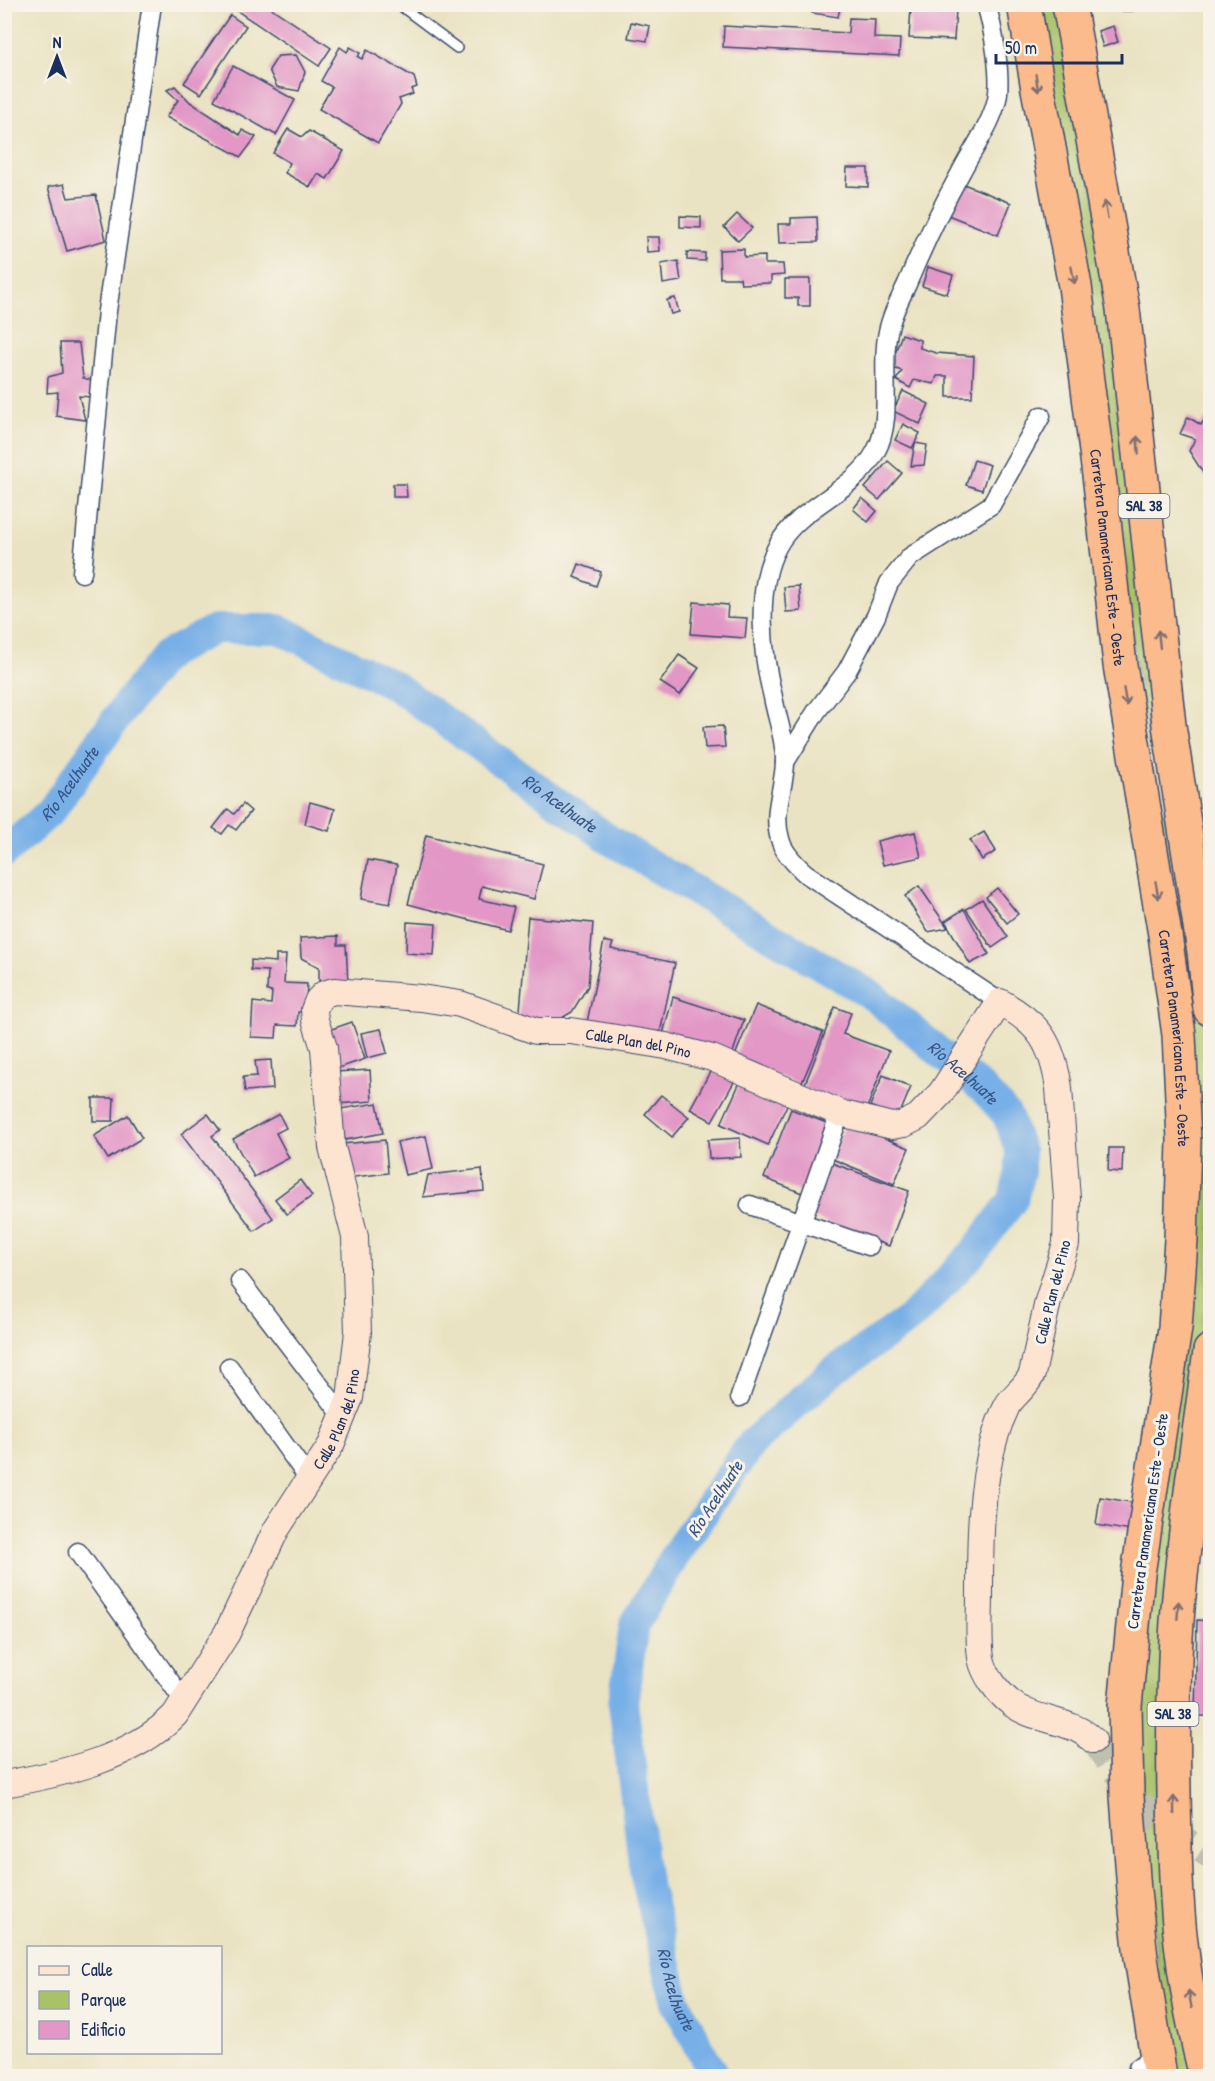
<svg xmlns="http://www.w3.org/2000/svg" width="1215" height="2081" viewBox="0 0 1215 2081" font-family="'Patrick Hand',sans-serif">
<rect width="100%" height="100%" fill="#f7f3e8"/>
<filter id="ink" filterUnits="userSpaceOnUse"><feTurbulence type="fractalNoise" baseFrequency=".0167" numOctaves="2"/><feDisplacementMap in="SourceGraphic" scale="12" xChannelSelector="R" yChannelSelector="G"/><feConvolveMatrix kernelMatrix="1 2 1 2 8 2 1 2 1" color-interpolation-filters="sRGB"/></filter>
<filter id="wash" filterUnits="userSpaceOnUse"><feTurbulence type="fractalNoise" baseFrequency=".008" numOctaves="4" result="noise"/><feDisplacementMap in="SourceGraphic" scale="24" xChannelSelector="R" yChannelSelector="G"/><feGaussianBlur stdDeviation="1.35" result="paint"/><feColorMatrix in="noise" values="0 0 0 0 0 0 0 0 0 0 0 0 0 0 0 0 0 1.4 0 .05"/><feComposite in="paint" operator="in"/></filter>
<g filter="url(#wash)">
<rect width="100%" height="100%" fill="#eae3c3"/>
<g fill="#a9c167" stroke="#627862" stroke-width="1.5">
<polygon points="1034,5 1059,5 1105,253 1159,752 1150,753"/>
<polygon points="1160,811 1169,812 1203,1003 1210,1087 1210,1232 1207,1291 1183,1489 1195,2076 1170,2076 1142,1824 1141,1665 1181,1345"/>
</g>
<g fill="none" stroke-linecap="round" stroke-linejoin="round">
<path stroke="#77afe7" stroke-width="30" id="s1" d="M4,853L50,812L128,702L166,655L215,629H279L394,685L613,842L874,997L984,1090L1007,1115L1020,1151V1171L1013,1200L974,1252L912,1317L831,1373L752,1443L681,1546L634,1625L623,1703L645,1876L676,2002L714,2076"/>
</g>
<g id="blocks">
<g fill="#e297c6">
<polygon points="231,4 265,4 331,48 319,66 230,6"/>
<polygon points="814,4 841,4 838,17 812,13"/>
<rect x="1121" y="4" width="12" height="7"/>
<polygon points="911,8 956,10 954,40 909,38"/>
<polygon points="230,15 246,26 201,94 184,83"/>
<polygon points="849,18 875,19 874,38 900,39 899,56 723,47 724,26 848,33"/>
<polygon points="631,22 650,26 647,41 628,38"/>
<polygon points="1113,26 1118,42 1103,47 1098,31"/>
<polygon points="340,47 347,52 350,47 360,53 358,57 362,59 367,50 414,77 417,87 411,89 413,94 399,99 401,104 378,143 319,109 332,87 321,81"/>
<polygon points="296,55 305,72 299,91 277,87 269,70 278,56"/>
<polygon points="233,66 295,100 276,135 214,100"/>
<polygon points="175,86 190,102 240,135 242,130 256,137 241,157 166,117 178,100 167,90"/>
<polygon points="288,129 302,137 309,131 344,151 327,179 318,174 310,187 285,173 290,163 273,153"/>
<polygon points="847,168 868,168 868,187 846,186"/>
<polygon points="961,183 1011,203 998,235 948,215"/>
<polygon points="64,184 68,198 96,195 106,240 67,251 48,187"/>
<polygon points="737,214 752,228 738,241 724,227"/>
<polygon points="680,216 701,217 701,228 680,227"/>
<polygon points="817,217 818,242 779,243 778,224 791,224 791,218"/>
<polygon points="646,237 659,237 660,251 647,252"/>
<polygon points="744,249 744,257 765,256 765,264 783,264 784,275 771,276 771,283 741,284 740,278 720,278 719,250"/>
<polygon points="687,252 705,253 705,261 687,260"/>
<polygon points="678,261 681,281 663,284 661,264"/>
<polygon points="928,267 953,275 947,294 922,286"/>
<polygon points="785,279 810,279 810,306 798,306 798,298 785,298"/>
<polygon points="675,298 679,312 671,314 667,300"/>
<polygon points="902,334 920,340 920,348 936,353 974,356 972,397 947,397 947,376 937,376 934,384 914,380 910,388 896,380 902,371 890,367 892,350 896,351"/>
<polygon points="60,343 79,343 83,378 94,381 91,397 79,396 85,420 56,416 58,392 47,393 48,377 62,373"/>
<polygon points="903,391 929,404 920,424 893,411"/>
<polygon points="1188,417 1201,425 1205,419 1210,421 1210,478 1205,476 1189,451 1195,439 1180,434"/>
<polygon points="903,424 920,433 912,448 895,440"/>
<polygon points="915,443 927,445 924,465 911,466"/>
<polygon points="974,460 990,465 982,490 966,485"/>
<polygon points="888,461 902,473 879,500 865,488"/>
<polygon points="393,484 406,484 407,497 393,497"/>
<polygon points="862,498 877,511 868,522 853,509"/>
<polygon points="579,564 601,572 596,586 574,577"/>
<polygon points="799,586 801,611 786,612 784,587"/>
<polygon points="694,602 728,605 727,617 747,618 745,638 691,634"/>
<polygon points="4,612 9,614 5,626 4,626"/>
<polygon points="679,655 699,668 680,695 660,682"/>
<polygon points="723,726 725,747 705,748 703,727"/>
<polygon points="310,802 335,809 329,831 305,824"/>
<polygon points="243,804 251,811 236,830 229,825 222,834 213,828 228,809 234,814"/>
<polygon points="915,832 921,857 883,865 877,841"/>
<polygon points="984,832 996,851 982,860 970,840"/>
<polygon points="426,835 543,864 534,899 482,886 479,899 514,907 508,930 408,904"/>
<polygon points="368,860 397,865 390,904 361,899"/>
<polygon points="919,886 948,928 928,932 905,896"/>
<polygon points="997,888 1018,914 1007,923 986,897"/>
<polygon points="982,899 1008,937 992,948 966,909"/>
<polygon points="964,909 989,954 970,964 945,921"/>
<polygon points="528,917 593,923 588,986 572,1012 550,1025 519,1022"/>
<polygon points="407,922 436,924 434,955 406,953"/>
<polygon points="338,936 338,945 346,945 348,983 319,985 319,967 301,958 300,938"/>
<polygon points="604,941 613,943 611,949 675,963 658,1042 586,1027"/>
<polygon points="276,955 286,955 284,983 307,984 305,1012 298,1012 297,1026 277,1025 276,1038 251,1037 253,1002 271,1004 272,992 267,991 268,971 251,970 251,960 276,962"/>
<polygon points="673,997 744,1020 731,1058 663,1034"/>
<polygon points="756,1005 823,1032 801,1085 734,1058"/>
<polygon points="835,1007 851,1013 843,1034 889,1051 865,1113 803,1089"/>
<polygon points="352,1022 365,1059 333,1070 329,1030"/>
<polygon points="381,1029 387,1053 367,1058 361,1033"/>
<polygon points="271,1060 273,1089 245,1091 243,1077 257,1076 255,1061"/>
<polygon points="370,1070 372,1101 337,1104 335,1072"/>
<polygon points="711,1070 734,1082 712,1121 690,1109"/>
<polygon points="883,1075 911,1087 898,1118 870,1106"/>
<polygon points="741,1080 789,1101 768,1145 721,1124"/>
<polygon points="661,1095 689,1117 672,1137 645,1114"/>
<polygon points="93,1098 114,1098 113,1121 93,1121"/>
<polygon points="377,1103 383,1133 345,1140 340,1109"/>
<polygon points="791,1109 829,1124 802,1193 764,1178"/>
<polygon points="208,1114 220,1130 212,1136 273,1218 254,1231 181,1134"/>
<polygon points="279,1114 286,1128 276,1133 289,1158 254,1177 233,1139"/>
<polygon points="128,1115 142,1138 108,1159 94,1136"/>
<polygon points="845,1122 909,1148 894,1184 830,1158"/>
<polygon points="426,1136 433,1169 405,1175 397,1142"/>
<polygon points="740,1138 741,1157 709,1159 708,1140"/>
<polygon points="385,1140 388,1173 346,1178 342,1144"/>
<polygon points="1109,1148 1123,1148 1122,1172 1108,1171"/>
<polygon points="829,1162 909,1191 889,1246 809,1216"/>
<polygon points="482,1169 484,1191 423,1197 428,1175"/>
<polygon points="300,1180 312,1196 287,1214 275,1199"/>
<polygon points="1100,1497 1136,1503 1131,1531 1096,1525"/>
<polygon points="1197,1620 1210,1621 1210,1716 1195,1716"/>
</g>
</g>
</g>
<g filter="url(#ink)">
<use href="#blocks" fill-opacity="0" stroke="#3a4a6d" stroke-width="1.5"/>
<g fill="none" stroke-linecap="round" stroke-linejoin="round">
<path stroke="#c1bfaf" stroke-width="26" stroke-dasharray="26 13" stroke-linecap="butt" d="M1093,1740C1110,1764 1126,1789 1147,1810C1166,1828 1189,1842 1210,1856"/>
<g stroke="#3a4a6d" stroke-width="12">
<polyline id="lane" points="398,4 457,48"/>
</g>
<g stroke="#3a4a6d" stroke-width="21">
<g id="street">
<path d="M986,4C993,27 1002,77 997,99C991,126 973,148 961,172C941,208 923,246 907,284C901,297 894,310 890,324C878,362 895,417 876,451C854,493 799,505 777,547C755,588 762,654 773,697C777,719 786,741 785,763C784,789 772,813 780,839C783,852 795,864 805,873L1000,1002"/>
<polyline points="82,573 107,311 152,4"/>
<polyline points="785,762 816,712 847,671 876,616 889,583 910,557 991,505 1041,416"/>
<polyline points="750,1205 869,1246"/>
<polyline points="240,1281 343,1416"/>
<polyline points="229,1367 309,1479"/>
<polyline points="740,1397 840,1113"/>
<polyline points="78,1552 184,1701"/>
<polyline points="1137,2076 1138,2068 1155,2055"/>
</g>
</g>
<g stroke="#3a4a6d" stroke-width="28">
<g id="secondary">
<path id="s2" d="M4,1784C62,1774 133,1758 175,1715L227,1633L276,1530L331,1445L350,1398L358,1332L355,1237L332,1147L324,1048L315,1020L314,1010L318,1000L324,994L334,991L421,998L460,1004L536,1031H571L604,1036L666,1046L712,1058L840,1113L892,1126L904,1124L918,1117L941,1093L1000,1002C1040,1024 1052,1043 1059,1088L1067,1199L1066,1244L1048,1301L1032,1374C1026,1388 1014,1394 1007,1406C1002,1416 997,1429 994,1440C980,1490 980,1543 980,1594C980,1615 978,1637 981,1658C984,1674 998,1693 1011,1703C1035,1722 1070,1718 1093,1740"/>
</g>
</g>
<g stroke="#3a4a6d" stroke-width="36">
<g id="highway">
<path id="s3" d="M1024,4L1038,89L1075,286L1100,483L1120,665L1165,935L1179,1035L1184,1140L1181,1240L1175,1328L1138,1574L1125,1706L1127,1796L1134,1891L1141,1958L1160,2076"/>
<polyline points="1069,4 1123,309 1169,725 1204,952 1210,1009"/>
<path d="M1206,2076C1195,2033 1186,1988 1181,1943C1175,1893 1175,1843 1174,1793C1173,1731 1173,1670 1178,1608C1185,1522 1199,1436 1210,1351"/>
</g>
</g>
<use href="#lane" stroke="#fff" stroke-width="9"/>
<use href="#street" stroke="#fff" stroke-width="18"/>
<use href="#secondary" stroke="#fde4d1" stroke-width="26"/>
<use href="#highway" stroke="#fbbb8c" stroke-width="33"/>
</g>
<defs><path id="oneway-shaft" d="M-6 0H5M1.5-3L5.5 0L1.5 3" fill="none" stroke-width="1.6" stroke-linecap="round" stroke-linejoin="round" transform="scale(1.5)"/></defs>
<g stroke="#806e73">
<use href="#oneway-shaft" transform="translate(1037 83) rotate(81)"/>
<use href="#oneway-shaft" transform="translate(1106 210) rotate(-100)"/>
<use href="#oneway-shaft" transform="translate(1073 275) rotate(79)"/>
<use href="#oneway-shaft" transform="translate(1138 445) rotate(-95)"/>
<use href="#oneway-shaft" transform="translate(1159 639) rotate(-96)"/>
<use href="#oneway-shaft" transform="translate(1125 697) rotate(80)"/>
<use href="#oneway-shaft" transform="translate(1157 890) rotate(80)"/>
<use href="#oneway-shaft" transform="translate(1178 1610) rotate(-86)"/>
<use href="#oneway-shaft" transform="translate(1174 1805) rotate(-91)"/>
<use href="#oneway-shaft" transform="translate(1190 1999) rotate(-100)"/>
</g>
</g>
<g text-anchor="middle" stroke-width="6" stroke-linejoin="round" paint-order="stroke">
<g fill="#f7f3e8" stroke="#5d6a87" stroke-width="1.5">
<rect x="1118.5" y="494" width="51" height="24" rx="4.5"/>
<rect x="1147.5" y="1702" width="51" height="24" rx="4.5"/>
</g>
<g font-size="15" font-weight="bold" fill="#1b2f5e">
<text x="1144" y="511">SAL 38</text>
<text x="1173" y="1719">SAL 38</text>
</g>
<g font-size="16" fill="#1b2f5e" stroke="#f7f3e8">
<text dy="6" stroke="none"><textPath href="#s3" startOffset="560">Carretera Panamericana Este - Oeste</textPath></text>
<text dy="6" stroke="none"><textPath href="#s3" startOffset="1046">Carretera Panamericana Este - Oeste</textPath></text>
<text dy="6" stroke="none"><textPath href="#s2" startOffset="1284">Calle Plan del Pino</textPath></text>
<text transform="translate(1052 1292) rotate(-76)" y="6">Calle Plan del Pino</text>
<text dy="6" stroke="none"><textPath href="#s2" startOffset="526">Calle Plan del Pino</textPath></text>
<text transform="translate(1147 1521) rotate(-82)" y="6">Carretera Panamericana Este - Oeste</text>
</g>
<g font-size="18" font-style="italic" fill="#375587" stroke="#f7f3e8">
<text dy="6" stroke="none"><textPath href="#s1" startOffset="96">Río Acelhuate</textPath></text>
<text dy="6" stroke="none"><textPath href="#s1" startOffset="708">Río Acelhuate</textPath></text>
<text dy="6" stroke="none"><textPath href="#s1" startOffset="1194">Río Acelhuate</textPath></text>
<text transform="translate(715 1499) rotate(-57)" y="6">Río Acelhuate</text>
<text dy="6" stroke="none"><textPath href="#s1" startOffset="2290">Río Acelhuate</textPath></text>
</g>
</g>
<rect width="1215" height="2081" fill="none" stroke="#f7f3e8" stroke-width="24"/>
<rect x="27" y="1946" width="195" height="108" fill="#f7f3e8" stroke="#9fa5b1" stroke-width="1.5"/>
<rect x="39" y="1966" width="30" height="9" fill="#fde4d1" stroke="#9fa5b1" stroke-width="1.5"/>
<text x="81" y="1976" font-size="18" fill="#1b2f5e">Calle</text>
<rect x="39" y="1991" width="30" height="18" fill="#a9c167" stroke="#9fa5b1" stroke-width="1.5"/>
<text x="81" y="2006" font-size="18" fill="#1b2f5e">Parque</text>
<rect x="39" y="2021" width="30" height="18" fill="#e297c6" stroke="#9fa5b1" stroke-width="1.5"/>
<text x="81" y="2036" font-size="18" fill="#1b2f5e">Edificio</text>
<g transform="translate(57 57)" stroke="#f7f3e8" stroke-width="4.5" paint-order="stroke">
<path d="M0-4.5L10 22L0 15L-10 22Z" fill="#1b2f5e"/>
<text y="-9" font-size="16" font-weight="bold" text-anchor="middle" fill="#1b2f5e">N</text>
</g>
<path d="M996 54v9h126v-9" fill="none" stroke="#1b2f5e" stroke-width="3"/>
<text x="1005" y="54" font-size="18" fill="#1b2f5e" stroke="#f7f3e8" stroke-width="4.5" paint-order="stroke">50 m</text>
</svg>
